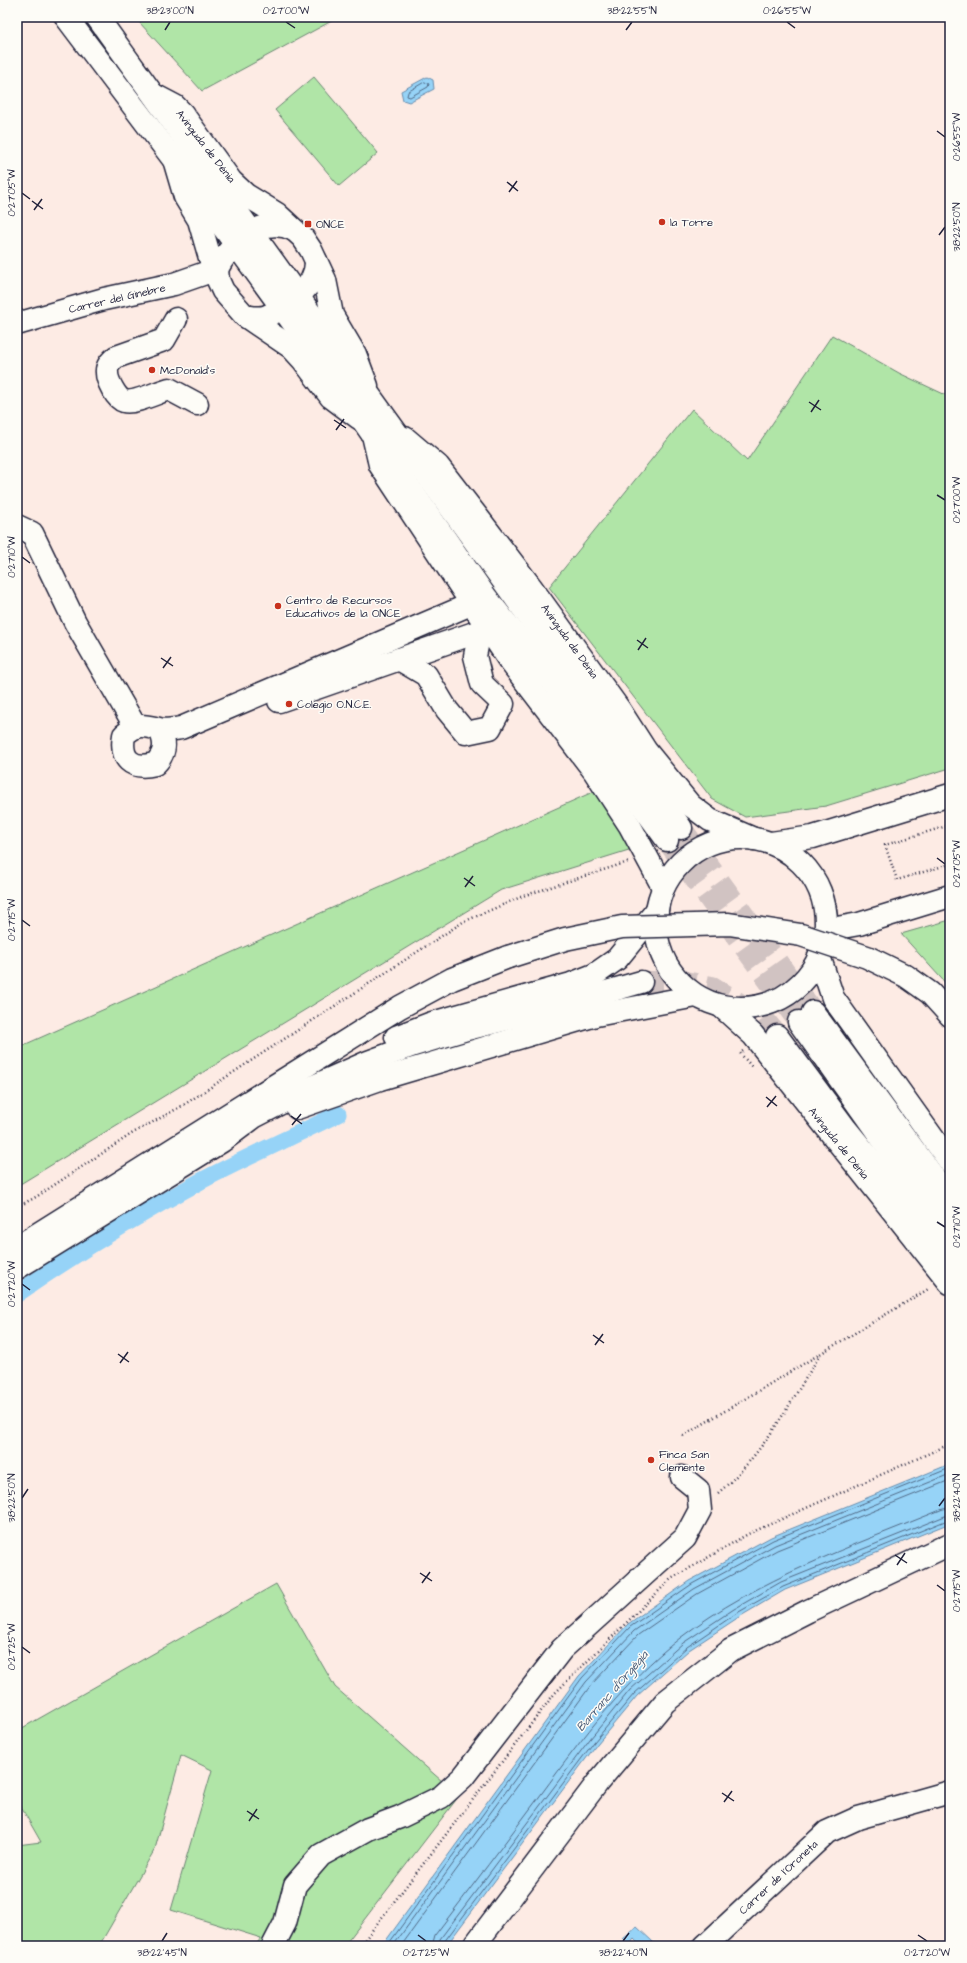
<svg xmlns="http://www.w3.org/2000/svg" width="967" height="1963" viewBox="0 0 967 1963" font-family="'Architects Daughter',sans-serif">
<rect width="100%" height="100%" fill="#fdebe4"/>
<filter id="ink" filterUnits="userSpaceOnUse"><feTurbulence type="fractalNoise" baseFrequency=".025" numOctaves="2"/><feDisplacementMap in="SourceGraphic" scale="8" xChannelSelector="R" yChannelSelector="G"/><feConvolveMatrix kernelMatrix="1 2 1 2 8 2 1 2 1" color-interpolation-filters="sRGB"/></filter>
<g filter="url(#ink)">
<g fill="#b0e5a7" stroke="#698471">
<polygon points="149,17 339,17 202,91 139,22"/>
<polygon points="314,77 378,153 339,186 275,110"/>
<polygon points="832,335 899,373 950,397 950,768 826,806 745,817 712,799 549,587 692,409 747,461"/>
<polygon points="604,787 632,849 501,890 17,1186 17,1048"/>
<polygon points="950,920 950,988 901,934"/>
<polygon points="276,1584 335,1687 459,1796 344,1946 255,1946 261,1938 171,1910 212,1770 181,1755 155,1849 99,1946 17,1946 17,1845 41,1842 17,1800 17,1731"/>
</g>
<g fill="#96d3f7" stroke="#688cac">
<polygon points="427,77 433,80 434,89 409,102 403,100 401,91"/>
<polygon points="950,1464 950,1523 785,1590 739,1617 689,1650 637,1696 597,1744 446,1946 382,1946 579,1676 628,1624 689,1581 771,1537"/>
<polygon points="637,1927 653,1942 654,1946 641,1946 634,1939 629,1945 623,1939"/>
</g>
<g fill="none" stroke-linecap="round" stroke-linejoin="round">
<g stroke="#506986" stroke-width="1">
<polygon points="425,82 429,84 428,87 410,97 407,96 408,92"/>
<polyline points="387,1946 582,1678 630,1627 692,1584 773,1540 950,1468"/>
<polyline points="393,1946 586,1682 634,1631 694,1589 775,1545 950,1474"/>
<polyline points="401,1946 591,1685 638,1635 697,1594 777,1550 950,1480"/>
<path d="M432,1946L435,1935C471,1888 506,1841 542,1793C584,1736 623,1683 680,1638C758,1578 853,1546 943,1509L950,1508"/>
<polyline points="438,1946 440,1939 590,1739 630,1690 683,1643 734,1609 781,1582 950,1514"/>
<polyline points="443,1946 444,1942 594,1742 634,1694 687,1647 737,1613 783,1587 950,1519"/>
</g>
<path stroke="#96d3f7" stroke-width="17" d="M17,1294C76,1253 136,1216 199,1182C244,1158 292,1137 338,1114"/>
<g stroke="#d1c3c2" stroke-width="22" stroke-dasharray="22 11" stroke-linecap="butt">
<polyline points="681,828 813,1012"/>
<polyline points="667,840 799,1022"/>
</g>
<polyline stroke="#d1c3c2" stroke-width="22" stroke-dasharray="22 11" stroke-linecap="butt" points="641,982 685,982 712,987 763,1018 777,1036"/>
<g stroke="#22223b" stroke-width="25">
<g id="minor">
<polyline points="154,95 175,106 182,113 231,181 246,195 277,214 303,238 311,250 325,280 332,315 355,354 367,386"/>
<polyline points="175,163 185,197 199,220 210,258 217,269 218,280 223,291 245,316 292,348 303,360 331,397 359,418"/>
<path d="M217,269C231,242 263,214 294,230"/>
<path d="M245,316C252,317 260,319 267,316C289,307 317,286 316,261"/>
<path d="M176,319L164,340L116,357C111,361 106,366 107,373C107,380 116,399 124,401C134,404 158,392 169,389L197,404"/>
<polyline points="17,324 104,299 174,284 217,269"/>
<polyline points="373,435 380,465 509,660 594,771 630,826 663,887"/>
<polyline points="405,438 438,466 476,515 531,587 619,709 646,751 690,805 710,820 754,839"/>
<polyline points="17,526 32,533 75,622 135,726"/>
<polyline points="399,659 426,675 447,710 466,733 490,728 503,704 482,684 475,656 480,631"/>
<polyline points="279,701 480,631 490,633"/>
<path d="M160,730C166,743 166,753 155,764C131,770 120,759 124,735C138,723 142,725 159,729C165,731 174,729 181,728L471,604"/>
<polyline points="819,956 833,998 950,1162"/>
<polyline points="722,1007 753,1035 950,1283"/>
<polyline points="273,1946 285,1923 295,1885 321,1855 368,1829 400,1817 441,1797 463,1777 562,1649 685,1538 700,1510 698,1490 682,1477"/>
<polyline points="474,1946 598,1782 665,1702 731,1650 808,1611 950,1544"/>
<polyline points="705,1946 827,1832 858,1818 950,1792"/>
</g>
</g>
<g stroke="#22223b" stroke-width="25">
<g id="major">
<polyline points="66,17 174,160 331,375 486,597 555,685 667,840"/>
<polyline points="97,17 681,828"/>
<circle cx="741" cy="923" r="85"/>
<polyline points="771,843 813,837 950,795"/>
<polyline points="826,930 859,924 950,896"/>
<polyline points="813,1012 950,1199"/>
<polyline points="799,1022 950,1234"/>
</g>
</g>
<g stroke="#22223b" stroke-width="25">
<g id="highway">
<polyline points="906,976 930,993 950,1015"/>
<polyline points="777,1036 846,1129 950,1256"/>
<polyline points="396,1037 432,1023 571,984 594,975 617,959 657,910"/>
<polyline points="297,1108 380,1079 596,1015 696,996"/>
<polyline points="17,1247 400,1007 452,979 508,957"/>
<polyline points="17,1268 222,1141 254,1117 314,1086 368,1062 414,1045 467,1029 547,1009 641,982"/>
</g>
</g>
<g stroke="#22223b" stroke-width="2.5" stroke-dasharray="1 3" stroke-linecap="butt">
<polyline points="950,825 885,845 897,880 950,864"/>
<polyline points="743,1051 740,1053 752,1067"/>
<polyline points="17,1207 36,1197 133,1133 182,1106 463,922 523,896 628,862"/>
<polyline points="683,1436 930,1288"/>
<path d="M718,1493C762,1456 790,1403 820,1355"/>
<polyline points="360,1946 555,1693 671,1579 748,1534 950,1444"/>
</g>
<use href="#minor" stroke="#fdfcf7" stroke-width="22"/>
<use href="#major" stroke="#fdfcf7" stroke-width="22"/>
<use href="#highway" stroke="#fdfcf7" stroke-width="22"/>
<g stroke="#22223b" stroke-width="25" stroke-linecap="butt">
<polyline id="highway-bridge" points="508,957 565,939 622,927 729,924 801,935 867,957 906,976"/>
</g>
<use href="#highway-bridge" stroke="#fdfcf7" stroke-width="22"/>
</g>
</g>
<path fill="none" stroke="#22223b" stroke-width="1.5" d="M286,22L295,28M787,22L795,28M165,30L170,22M626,30L632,22M937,131L945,137M507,182L518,191M509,192L517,181M22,193L30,199M32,201L43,209M34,210L42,199M939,235L945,227M809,402L821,410M811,412L819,400M334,420L346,428M336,430L344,419M937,495L945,500M22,557L30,563M637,640L648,648M638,650L646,638M161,658L173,666M163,668L171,657M937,858L945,864M464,878L475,886M465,887L473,876M22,920L30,926M766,1097L777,1106M767,1107L776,1096M291,1116L302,1124M292,1125L301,1114M937,1222L945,1227M22,1284L30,1290M593,1335L604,1343M595,1345L603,1334M118,1354L129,1362M120,1363L128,1352M22,1498L28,1489M939,1506L945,1498M895,1555L907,1563M897,1565L905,1553M420,1573L432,1581M422,1583L430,1572M937,1585L945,1591M22,1647L30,1653M722,1793L734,1801M724,1802L732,1791M247,1811L259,1819M249,1821L257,1809M418,1935L426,1941M918,1935L927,1941M162,1941L167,1933M623,1941L629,1933"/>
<g fill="#c8321e" stroke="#fdfcf7" stroke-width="1.5">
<circle cx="662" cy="222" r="4"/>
<rect x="304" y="220" width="8" height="8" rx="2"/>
<circle cx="152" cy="370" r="4"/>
<circle cx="278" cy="606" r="4"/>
<circle cx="289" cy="704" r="4"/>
<circle cx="651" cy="1460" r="4"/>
</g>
<g text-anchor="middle" stroke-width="3" stroke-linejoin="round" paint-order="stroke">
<g font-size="11" fill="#22223b" stroke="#fdfcf7">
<text transform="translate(206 146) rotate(52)" y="4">Avinguda de Dénia</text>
<text transform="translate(117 298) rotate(-13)" y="4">Carrer del Ginebre</text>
<text transform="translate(570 641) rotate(54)" y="4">Avinguda de Dénia</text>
<text transform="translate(839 1143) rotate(51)" y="4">Avinguda de Dénia</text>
<text transform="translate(778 1877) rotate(-43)" y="4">Carrer de l'Oroneta</text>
</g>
<g font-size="11" fill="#22223b" stroke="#fdfcf7" text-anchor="start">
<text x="670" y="226">la Torre</text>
<text x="316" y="228">ONCE</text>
<text x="160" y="374">McDonald's</text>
<text x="286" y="604">Centro de Recursos<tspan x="286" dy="13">Educativos de la ONCE</tspan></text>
<text x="297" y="708">Colegio O.N.C.E.</text>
<text x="659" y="1458">Finca San<tspan x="659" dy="13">Clemente</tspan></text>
</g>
<g font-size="12" font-style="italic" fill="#455773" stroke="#fdfcf7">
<text transform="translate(612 1691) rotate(-49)" y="4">Barranc d'Orgègia</text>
</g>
</g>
<rect width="967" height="1963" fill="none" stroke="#fdfcf7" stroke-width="44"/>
<rect x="22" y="22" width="923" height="1919" fill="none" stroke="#22223b" stroke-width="1.5"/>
<g font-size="10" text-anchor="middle" fill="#22223b">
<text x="170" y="14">38°23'00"N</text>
<text x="286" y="14">0°27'00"W</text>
<text x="632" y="14">38°22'55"N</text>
<text x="787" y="14">0°26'55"W</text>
<text transform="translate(956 137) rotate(-90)" y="4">0°26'55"W</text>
<text transform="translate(11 193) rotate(-90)" y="4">0°27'05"W</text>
<text transform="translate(956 227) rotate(-90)" y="4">38°22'50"N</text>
<text transform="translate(956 500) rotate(-90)" y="4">0°27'00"W</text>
<text transform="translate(11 557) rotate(-90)" y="4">0°27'10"W</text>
<text transform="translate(956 864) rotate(-90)" y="4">0°27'05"W</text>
<text transform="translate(11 920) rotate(-90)" y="4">0°27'15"W</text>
<text transform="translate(956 1227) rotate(-90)" y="4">0°27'10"W</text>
<text transform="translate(11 1284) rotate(-90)" y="4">0°27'20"W</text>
<text transform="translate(11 1498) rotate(-90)" y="4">38°22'50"N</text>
<text transform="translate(956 1498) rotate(-90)" y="4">38°22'40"N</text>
<text transform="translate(956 1591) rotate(-90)" y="4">0°27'15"W</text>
<text transform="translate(11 1647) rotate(-90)" y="4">0°27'25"W</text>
<text x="162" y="1956">38°22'45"N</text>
<text x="426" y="1956">0°27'25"W</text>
<text x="623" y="1956">38°22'40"N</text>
<text x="927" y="1956">0°27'20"W</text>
</g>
</svg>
